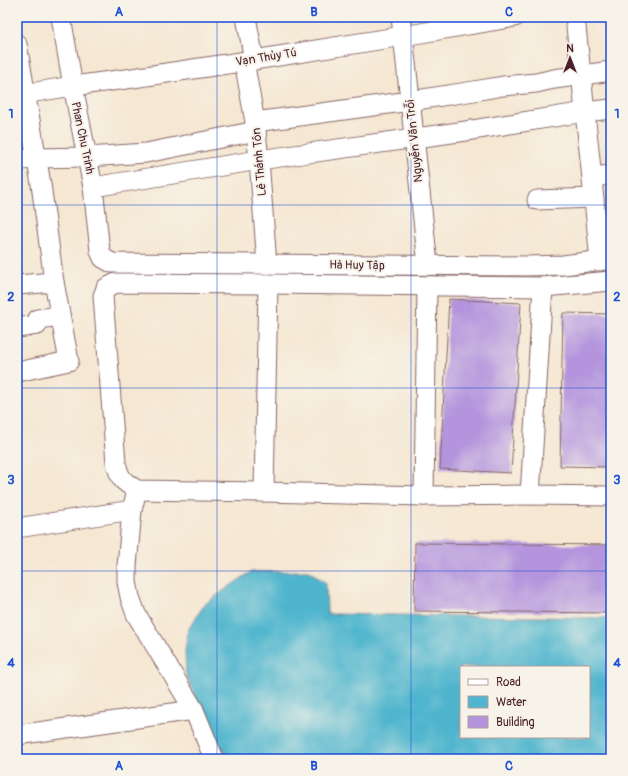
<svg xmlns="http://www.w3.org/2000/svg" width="628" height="776" viewBox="0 0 628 776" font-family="Pangolin,sans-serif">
<rect width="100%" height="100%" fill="#f7f3e8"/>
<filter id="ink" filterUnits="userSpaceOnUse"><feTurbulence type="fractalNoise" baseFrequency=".025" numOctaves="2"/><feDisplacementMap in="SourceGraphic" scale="8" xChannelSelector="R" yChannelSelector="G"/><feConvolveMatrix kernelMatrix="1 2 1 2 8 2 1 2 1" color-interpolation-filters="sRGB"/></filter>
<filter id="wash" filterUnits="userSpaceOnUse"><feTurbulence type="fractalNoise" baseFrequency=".012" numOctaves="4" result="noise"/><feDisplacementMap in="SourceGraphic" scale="16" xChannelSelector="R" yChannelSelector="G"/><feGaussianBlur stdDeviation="0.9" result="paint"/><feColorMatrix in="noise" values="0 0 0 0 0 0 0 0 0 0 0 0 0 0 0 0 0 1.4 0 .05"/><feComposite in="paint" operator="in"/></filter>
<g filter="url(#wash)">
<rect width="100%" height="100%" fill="#f5e7d2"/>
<path fill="#50b5ce" stroke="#4d6a7c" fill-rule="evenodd" d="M309,571L326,583L327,614L611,618V759H221L186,675L185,651L188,630L204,605L230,586L251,572ZM461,667H589V737H461Z"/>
<g id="blocks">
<g fill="#b394dd">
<polygon points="449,299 521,303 511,473 440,469"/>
<polygon points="563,313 611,314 611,467 560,466"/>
<polygon points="415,543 611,545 611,613 414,611"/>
</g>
</g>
</g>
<g filter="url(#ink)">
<use href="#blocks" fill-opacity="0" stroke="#866565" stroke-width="1"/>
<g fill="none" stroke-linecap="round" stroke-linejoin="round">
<g stroke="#866565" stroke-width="21">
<g id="minor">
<polyline points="61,17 73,86 93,187 100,251 103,258 112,263 526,266 563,265 611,259"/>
<polyline points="246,17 254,60"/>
<polyline points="401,17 428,265"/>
<polyline points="575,17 591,169 600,261"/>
<polyline points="17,44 41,184 54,282 69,361 17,372"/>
<polyline points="244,61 255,122 259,160 267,264"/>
<polyline points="17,95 73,86 126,79 254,60 403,36 515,17"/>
<polyline points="255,122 410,101 474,91 503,86 536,83 554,79 611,71"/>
<polyline points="17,161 36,158 88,157 146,153 256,131"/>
<polyline points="592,177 611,175"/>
<polyline points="93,187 259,160 466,131 585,112 611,109"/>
<polyline points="537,200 594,198"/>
<path d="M611,281L543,287L268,284L116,283L106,288L103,296L116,463C120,479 122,481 137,490L264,492L424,496L530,495L611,496"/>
<polyline points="17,285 54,282"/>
<polyline points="17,328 37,325 38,319 60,316"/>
<polyline points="137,490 132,510 127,566 127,582 130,597 136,614 194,710 214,759"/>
<polyline points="264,492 268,284"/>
<polyline points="530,495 543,287"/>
<polyline points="424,496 427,286"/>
<polyline points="17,528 132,510"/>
<polyline points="17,735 194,710"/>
</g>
</g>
<use href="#minor" stroke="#fff" stroke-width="19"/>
</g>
</g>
<path fill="none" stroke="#1d4ed8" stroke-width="1" stroke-opacity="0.55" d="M217,17V759M411,17V759M17,205H611M17,388H611M17,571H611"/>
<g text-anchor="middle" stroke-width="4" stroke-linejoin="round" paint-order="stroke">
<g font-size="12" fill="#4a1f2b" stroke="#f7f3e8">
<text transform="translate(266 57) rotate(-9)" y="4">Vạn Thủy Tú</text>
<text transform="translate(83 138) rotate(78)" y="4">Phan Chu Trinh</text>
<text transform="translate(414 141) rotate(-96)" y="4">Nguyễn Văn Trỗi</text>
<text transform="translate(259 162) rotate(-95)" y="4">Lê Thánh Tôn</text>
<text transform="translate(357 265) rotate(1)" y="4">Hà Huy Tập</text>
</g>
</g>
<rect width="628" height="776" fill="none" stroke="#f7f3e8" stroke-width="44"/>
<rect x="460" y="666" width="130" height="72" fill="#f7f3e8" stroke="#b29e9c"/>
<rect x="468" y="679" width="20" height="6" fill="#ffffff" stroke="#b29e9c"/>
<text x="496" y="686" font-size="12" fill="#4a1f2b">Road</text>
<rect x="468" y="696" width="20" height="12" fill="#50b5ce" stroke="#b29e9c"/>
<text x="496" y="706" font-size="12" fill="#4a1f2b">Water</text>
<rect x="468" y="716" width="20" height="12" fill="#b394dd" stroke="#b29e9c"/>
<text x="496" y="726" font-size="12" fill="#4a1f2b">Building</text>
<g transform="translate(570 58)" stroke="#f7f3e8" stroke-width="3" paint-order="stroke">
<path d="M0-3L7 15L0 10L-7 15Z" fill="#4a1f2b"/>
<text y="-6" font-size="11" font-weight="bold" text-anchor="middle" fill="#4a1f2b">N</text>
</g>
<rect x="22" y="22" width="584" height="732" fill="none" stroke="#1d4ed8" stroke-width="1.5"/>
<g font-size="13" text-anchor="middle" font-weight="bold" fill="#1d4ed8">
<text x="119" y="16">A</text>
<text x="314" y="16">B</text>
<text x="509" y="16">C</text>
<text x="11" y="118">1</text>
<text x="617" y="118">1</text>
<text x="11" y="301">2</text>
<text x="617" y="301">2</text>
<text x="11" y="484">3</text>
<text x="617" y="484">3</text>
<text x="11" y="667">4</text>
<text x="617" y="667">4</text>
<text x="119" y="770">A</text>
<text x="314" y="770">B</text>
<text x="509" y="770">C</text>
</g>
</svg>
